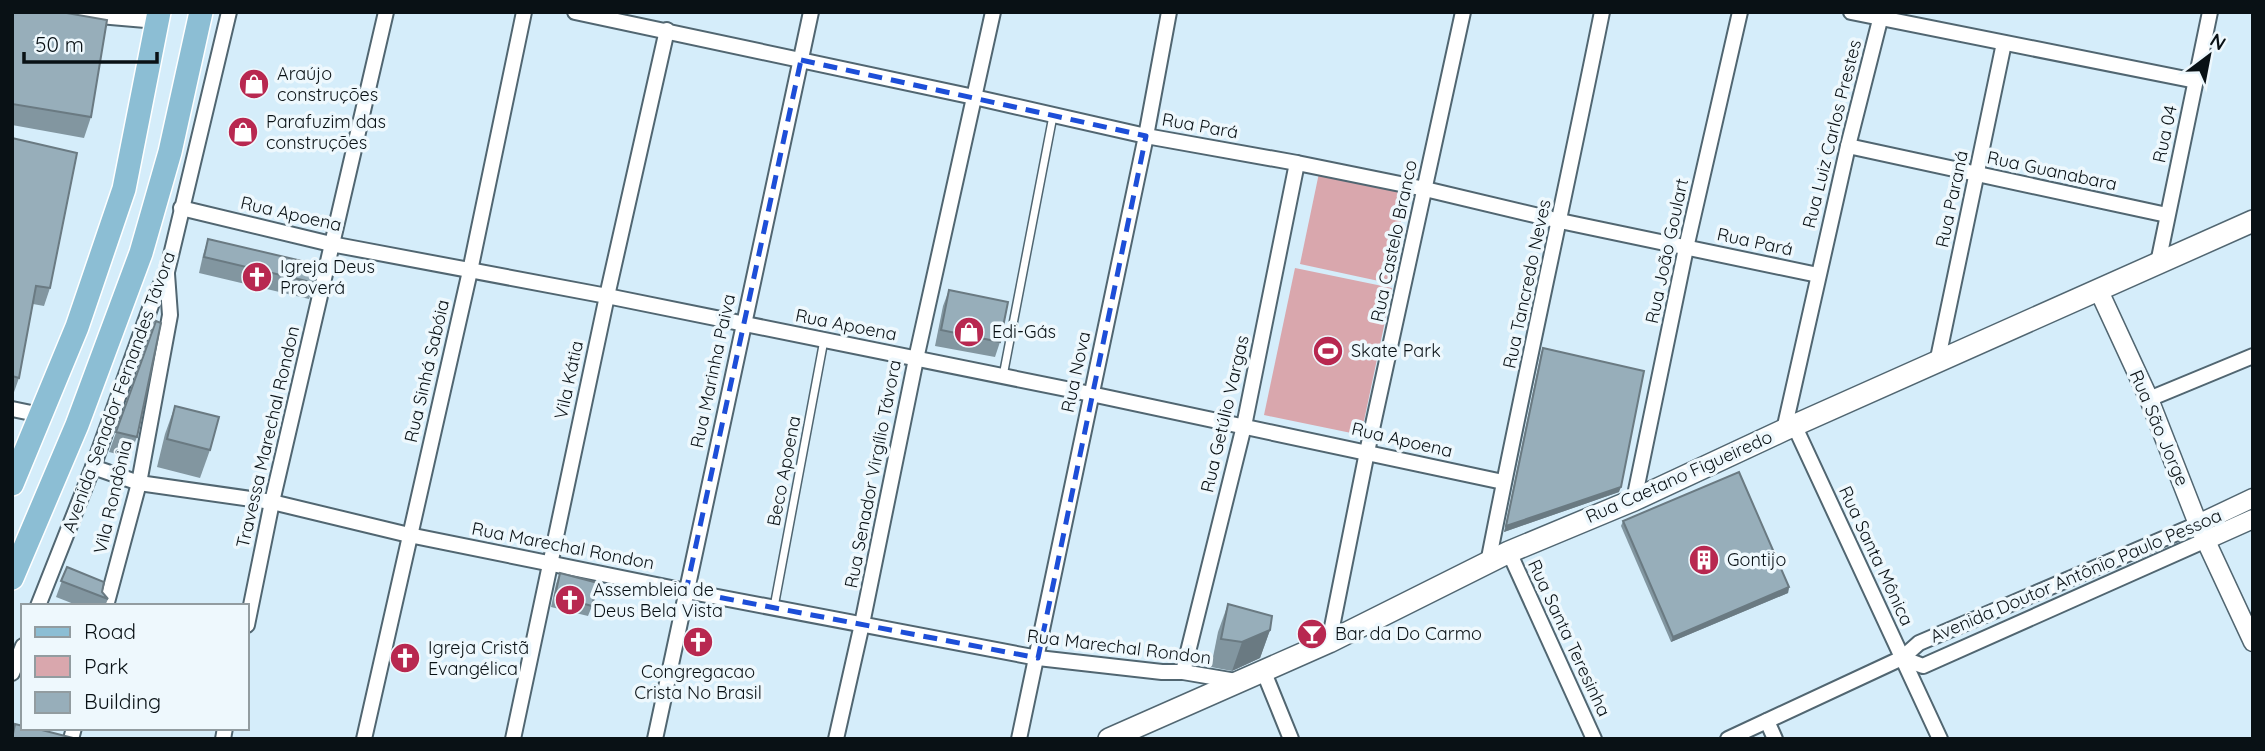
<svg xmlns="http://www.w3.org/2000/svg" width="2265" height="751" viewBox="0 0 2265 751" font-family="Quicksand,sans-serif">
<rect width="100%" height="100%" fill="#d5edfa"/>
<g fill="#d9a7ad">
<polygon points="1319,173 1407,192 1388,283 1300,264"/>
<polygon points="1295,268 1392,288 1361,435 1264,415"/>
</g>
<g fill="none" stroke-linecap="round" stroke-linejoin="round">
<g stroke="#516671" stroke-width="10">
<g id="service">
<polyline points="1003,376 1053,116"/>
<polyline points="774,607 824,340"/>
</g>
</g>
<g stroke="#516671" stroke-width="18">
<g id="minor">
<polyline points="53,12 157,21"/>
<polyline points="575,12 974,97 1146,136 1297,163 1425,189 1560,221 1818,275"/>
<polyline points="1851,12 2196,81"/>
<polyline points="1848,146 2167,215"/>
<polyline points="181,208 331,244 607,296 1091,394 1503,482"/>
<polyline points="2158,263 2210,12"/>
<polyline points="1937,363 2004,43"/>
<polyline points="2149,399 2253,356"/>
<polyline points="12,409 41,415"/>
<polyline points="1795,427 1940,739"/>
<polyline points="1784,430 1848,146 1882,12"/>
<polyline points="93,467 139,483 272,502 409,535 686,591 1038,658 1162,672 1183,672 1236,681"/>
<polyline points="1634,500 1686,248 1740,12"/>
<polyline points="1509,552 1594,739"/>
<path d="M1488,563C1524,379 1565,196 1602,12"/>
<polyline points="38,606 93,467 153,300 167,272 229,12"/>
<polyline points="106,606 139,483 170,315 167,274"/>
<polyline points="247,625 272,502 386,12"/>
<polyline points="1329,642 1367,452 1463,12"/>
<polyline points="1902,658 1923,666 2206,540"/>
<polyline points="1263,670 1291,739"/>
<polyline points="1183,672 1244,426 1297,163"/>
<polyline points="12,673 23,646"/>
<polyline points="1767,721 1775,739"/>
<polyline points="71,739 74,728"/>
<polyline points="223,739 225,728"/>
<polyline points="364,739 470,271 524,12"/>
<polyline points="513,739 607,296 667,30"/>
<polyline points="655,739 811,12"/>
<polyline points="836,739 862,624 916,359 993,12"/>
<polyline points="1019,739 1146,136 1169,12"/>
<polyline points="1728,739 1902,658 1919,643 2198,524"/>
</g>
</g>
<g stroke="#516671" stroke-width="21">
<g id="tertiary">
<polyline points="2099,291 2149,399 2198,524 2253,642"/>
<polyline points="2198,524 2253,498"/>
<polyline points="2206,540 2253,519"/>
</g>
</g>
<g stroke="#516671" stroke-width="24">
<polyline id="secondary" points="1109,739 1329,642 1509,552 1634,500 1784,430 2253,221"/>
</g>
<g stroke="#fff" stroke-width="26">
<g id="primary">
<polyline points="12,484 77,327 124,189 159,12"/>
<polyline points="12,578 77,425 141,253 170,152 201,12"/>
</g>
</g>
<use href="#service" stroke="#fff" stroke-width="7"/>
<use href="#minor" stroke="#fff" stroke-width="14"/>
<use href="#tertiary" stroke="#fff" stroke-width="18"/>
<use href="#secondary" stroke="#fff" stroke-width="21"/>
<use href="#primary" stroke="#8cbed4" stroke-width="23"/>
</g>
<g fill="#8296a0">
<polygon points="12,12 91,117 84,138 12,125"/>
<polygon points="12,138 50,288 44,306 33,304 19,378 13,395"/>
<polygon points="208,239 315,283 309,299 199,273 203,255"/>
<polygon points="949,290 1000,342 995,357 935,346 943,306"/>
<polygon points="156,321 137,437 129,457 109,452"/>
<polygon points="1543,348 1619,492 1504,532 1541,353"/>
<polygon points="175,406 210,450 200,478 157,467 165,434"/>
<polygon points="1623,521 1789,587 1788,593 1671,642 1621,526"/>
<polygon points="67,567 102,592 108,599 105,606 79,606 56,597"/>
<polygon points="560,573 592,606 588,616 551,607 556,584"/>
<polygon points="1228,604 1270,630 1260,658 1232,671 1211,667 1218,632"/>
</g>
<g fill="#6a7a82">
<polygon points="1621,487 1619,492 1504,532 1506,526"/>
<polygon points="1789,587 1788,593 1671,642 1673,637"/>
<polygon points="1270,630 1260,658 1232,671 1242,642"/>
</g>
<g fill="#97aeba" stroke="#6a7a82" stroke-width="2">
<polygon points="12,12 61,12 107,20 91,117 12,104"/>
<polygon points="12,138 77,153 50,288 36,286 19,378 12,376"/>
<polygon points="208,239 319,265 315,283 204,257"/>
<polygon points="949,290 1008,302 1000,342 941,330"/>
<polygon points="156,321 161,323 137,437 116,432"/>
<polygon points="1543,348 1644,371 1621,487 1506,526"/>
<polygon points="175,406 219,417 210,450 167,439"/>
<polygon points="1739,472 1789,587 1673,637 1623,521"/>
<polygon points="67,567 104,582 102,592 108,599 61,581"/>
<polygon points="560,573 598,583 592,606 555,596"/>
<polygon points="1228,604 1272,616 1270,630 1242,642 1221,639"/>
<polygon points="15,724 23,726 23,728 34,728 77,739 12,739"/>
</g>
<path fill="none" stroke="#1d4ed8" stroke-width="5" stroke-dasharray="14 9" stroke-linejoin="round" d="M801,60L1146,136L1038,658L686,591Z"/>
<defs>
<g id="shop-disc" transform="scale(1.575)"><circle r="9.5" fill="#b82850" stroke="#eef8fd"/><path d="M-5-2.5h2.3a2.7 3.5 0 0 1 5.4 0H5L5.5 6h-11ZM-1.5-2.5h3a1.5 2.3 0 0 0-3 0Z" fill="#fff"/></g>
<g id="church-disc" transform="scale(1.575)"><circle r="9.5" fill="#b82850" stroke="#eef8fd"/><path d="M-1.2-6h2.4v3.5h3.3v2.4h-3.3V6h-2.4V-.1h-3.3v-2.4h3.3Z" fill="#fff"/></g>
<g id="stadium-disc" transform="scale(1.575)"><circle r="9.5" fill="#b82850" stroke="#eef8fd"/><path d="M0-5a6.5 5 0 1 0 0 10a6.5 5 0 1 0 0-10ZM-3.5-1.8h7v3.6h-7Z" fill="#fff"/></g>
<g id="building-disc" transform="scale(1.575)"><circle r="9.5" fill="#b82850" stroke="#eef8fd"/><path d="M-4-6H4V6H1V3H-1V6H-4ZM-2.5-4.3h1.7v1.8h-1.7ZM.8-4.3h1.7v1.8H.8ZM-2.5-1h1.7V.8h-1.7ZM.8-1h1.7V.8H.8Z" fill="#fff"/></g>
<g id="bar-disc" transform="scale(1.575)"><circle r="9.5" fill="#b82850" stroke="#eef8fd"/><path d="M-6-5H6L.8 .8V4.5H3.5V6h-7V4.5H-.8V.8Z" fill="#fff"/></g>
</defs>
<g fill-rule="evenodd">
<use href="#shop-disc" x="254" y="84"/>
<use href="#shop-disc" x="243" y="132"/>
<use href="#church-disc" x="257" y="277"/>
<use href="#shop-disc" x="969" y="332"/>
<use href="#stadium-disc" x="1328" y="351"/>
<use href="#building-disc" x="1704" y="560"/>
<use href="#church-disc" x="570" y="600"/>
<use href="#bar-disc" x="1312" y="634"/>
<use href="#church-disc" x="698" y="642"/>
<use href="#church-disc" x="405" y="658"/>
</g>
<g text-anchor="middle" stroke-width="7" stroke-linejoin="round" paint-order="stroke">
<g font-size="18" fill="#091115" stroke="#eef8fd" text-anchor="start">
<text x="277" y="80">Araújo<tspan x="277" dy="21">construções</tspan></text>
<text x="266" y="128">Parafuzim das<tspan x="266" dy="21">construções</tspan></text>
<text x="280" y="273">Igreja Deus<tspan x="280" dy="21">Proverá</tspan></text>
<text x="992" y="338">Edi-Gás</text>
<text x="1351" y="357">Skate Park</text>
<text x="1727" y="566">Gontijo</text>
<text x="593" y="596">Assembleia de<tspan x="593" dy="21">Deus Bela Vista</tspan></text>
<text x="1335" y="640">Bar da Do Carmo</text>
<text x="428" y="654">Igreja Cristã<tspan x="428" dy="21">Evangélica</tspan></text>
<text x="698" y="678" text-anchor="middle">Congregacao<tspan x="698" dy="21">Crista No Brasil</tspan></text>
</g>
<g font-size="18" fill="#091115" stroke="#eef8fd">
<text transform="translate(1200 126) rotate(10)" y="6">Rua Pará</text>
<text transform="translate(1832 134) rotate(-76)" y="6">Rua Luiz Carlos Prestes</text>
<text transform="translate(2165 134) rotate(-78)" y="6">Rua 04</text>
<text transform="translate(2052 171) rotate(12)" y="6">Rua Guanabara</text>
<text transform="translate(1952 199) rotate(-78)" y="6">Rua Paraná</text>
<text transform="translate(291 214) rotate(13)" y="6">Rua Apoena</text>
<text transform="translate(1394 241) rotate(-78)" y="6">Rua Castelo Branco</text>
<text transform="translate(1755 242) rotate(12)" y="6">Rua Pará</text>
<text transform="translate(1667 251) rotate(-78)" y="6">Rua João Goulart</text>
<text transform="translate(1527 284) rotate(-78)" y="6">Rua Tancredo Neves</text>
<text transform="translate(846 325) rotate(11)" y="6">Rua Apoena</text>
<text transform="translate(427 371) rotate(-77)" y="6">Rua Sinhá Sabóia</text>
<text transform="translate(713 371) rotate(-78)" y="6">Rua Marinha Paiva</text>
<text transform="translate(1076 372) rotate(-78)" y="6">Rua Nova</text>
<text transform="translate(569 380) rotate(-78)" y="6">Vila Kátia</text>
<text transform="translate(119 392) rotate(-70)" y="6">Avenida Senador Fernandes Távora</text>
<text transform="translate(1225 414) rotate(-77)" y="6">Rua Getúlio Vargas</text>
<text transform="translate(2159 428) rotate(67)" y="6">Rua São Jorge</text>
<text transform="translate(268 437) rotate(-77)" y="6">Travessa Marechal Rondon</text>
<text transform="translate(1402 440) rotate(13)" y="6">Rua Apoena</text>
<text transform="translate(784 471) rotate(-79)" y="6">Beco Apoena</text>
<text transform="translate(873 474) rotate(-79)" y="6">Rua Senador Virgílio Távora</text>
<text transform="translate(1679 477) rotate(-24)" y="6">Rua Caetano Figueiredo</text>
<text transform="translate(113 497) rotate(-77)" y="6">Vila Rondônia</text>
<text transform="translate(563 546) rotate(11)" y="6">Rua Marechal Rondon</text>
<text transform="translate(1876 556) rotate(65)" y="6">Rua Santa Mônica</text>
<text transform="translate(2076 576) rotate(-23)" y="6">Avenida Doutor Antônio Paulo Pessoa</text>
<text transform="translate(1569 638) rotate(65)" y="6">Rua Santa Teresinha</text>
<text transform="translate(1119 647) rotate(7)" y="6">Rua Marechal Rondon</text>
</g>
</g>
<rect width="2265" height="751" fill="none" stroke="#091115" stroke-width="28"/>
<rect x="21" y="604" width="228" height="126" fill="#eef8fd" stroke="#929ca0" stroke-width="2"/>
<rect x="35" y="627" width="35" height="10" fill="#8cbed4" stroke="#929ca0" stroke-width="2"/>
<text x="84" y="639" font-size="21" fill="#091115">Road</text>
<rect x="35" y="656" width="35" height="21" fill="#d9a7ad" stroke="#929ca0" stroke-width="2"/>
<text x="84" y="674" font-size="21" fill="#091115">Park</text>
<rect x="35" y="692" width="35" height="21" fill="#97aeba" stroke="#929ca0" stroke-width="2"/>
<text x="84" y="709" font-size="21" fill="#091115">Building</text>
<g transform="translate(2209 56) rotate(32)" stroke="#eef8fd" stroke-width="5" paint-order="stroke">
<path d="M0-5L12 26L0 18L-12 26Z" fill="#091115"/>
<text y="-10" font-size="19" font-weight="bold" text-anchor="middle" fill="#091115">N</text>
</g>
<path d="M24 52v10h133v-10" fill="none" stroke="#091115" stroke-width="3.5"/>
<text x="35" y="52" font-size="21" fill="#091115" stroke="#eef8fd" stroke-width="5" paint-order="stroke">50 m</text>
</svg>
